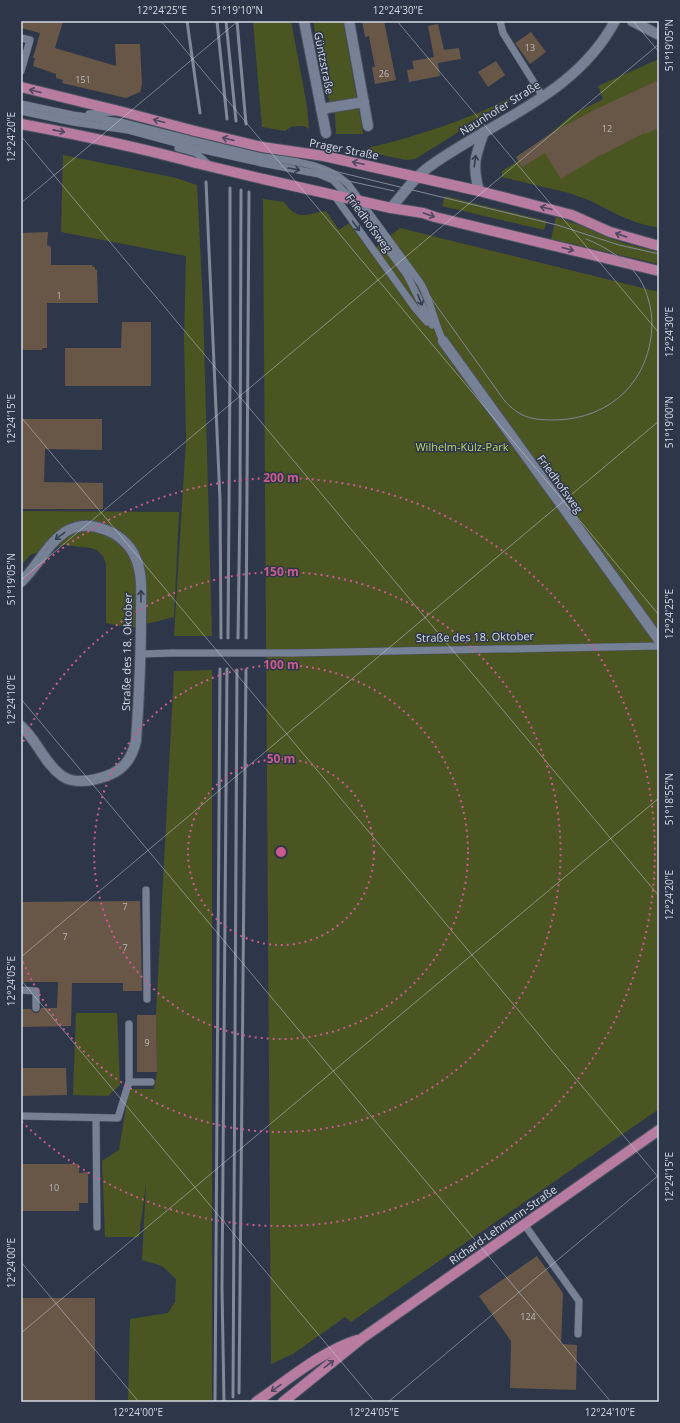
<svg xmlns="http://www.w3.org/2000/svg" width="680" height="1423" viewBox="0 0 680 1423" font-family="'Open Sans',sans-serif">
<rect width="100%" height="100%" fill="#2e3749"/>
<g fill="#4b5521">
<polygon points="253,21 291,21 307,106 309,129 304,126 297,126 291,127 285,131 262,127"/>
<polygon points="313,21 343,21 363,134 336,134 335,115 327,94"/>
<polygon points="659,59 659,228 638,223 618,215 591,201 569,193 502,177 502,171 515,163 572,115 603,99 598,86"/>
<path d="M514,96L516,99L470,122L454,135L415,159L406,160L368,152L366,150L368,148C418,136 468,120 514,96Z"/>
<polygon points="63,155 176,178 197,185 203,305 212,636 174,636 186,440 184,339 186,256 61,232"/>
<polygon points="445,196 547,221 544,230 442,206"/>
<path d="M263,199L284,202C299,223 307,213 326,211L339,230L349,223L370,252L400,228L659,292V1109L351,1322L345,1317L293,1354L271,1364Z"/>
<polygon points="556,217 588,228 609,238 627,244 659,252 659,264 551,239"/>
<polygon points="21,511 179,512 174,617 130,628 106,623 106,564 103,556 97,550 91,548 64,545 30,555 21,566"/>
<polygon points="212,670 212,1402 128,1402 130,1319 168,1313 175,1302 176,1279 162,1266 142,1260 146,1183 139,1237 105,1237 102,1161 119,1150 129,1089 154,1089 157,1072 156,1015 174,671"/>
<polygon points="76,1013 117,1013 120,1085 108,1096 73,1095"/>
</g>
<g fill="#685747">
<polygon points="21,21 63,21 55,48 116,66 115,44 140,44 142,84 140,92 126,98 62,83 63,80 56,78 56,74 33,66 35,58 33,58 40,33 21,28"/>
<polygon points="362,21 384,21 396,80 375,84 372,67 375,67 369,36 365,37"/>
<polygon points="438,24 444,50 459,48 461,59 438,63 440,76 409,82 407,70 414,69 412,61 434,57 428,26"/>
<polygon points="531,32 546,52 530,64 515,43"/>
<polygon points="496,61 505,75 488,87 478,72"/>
<polygon points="659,80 659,128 645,134 644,133 602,155 602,154 561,179 545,153 522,167 516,157 553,132 596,109"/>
<polygon points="48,232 47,245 51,247 51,265 92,265 93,267 95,267 95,269 97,270 98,303 47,303 47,348 43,348 42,350 24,350 21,347 22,257 21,256 21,233"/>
<polygon points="122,322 151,322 151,386 65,386 65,348 121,348"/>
<polygon points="21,419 102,419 102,450 45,449 44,482 103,483 103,509 21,509"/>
<polygon points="140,901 142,991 123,991 123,983 72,983 71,1026 22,1027 22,1009 31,1009 33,1012 36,1013 39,1012 41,1008 57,1008 58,982 21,982 21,902"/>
<polygon points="137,1015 156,1015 157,1072 137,1072"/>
<polygon points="21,1068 66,1068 67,1095 21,1096"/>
<polygon points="21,1164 79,1164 79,1173 88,1172 88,1203 79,1203 79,1211 21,1211"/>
<polygon points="537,1256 563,1293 561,1344 577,1345 576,1390 510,1388 511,1341 479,1296"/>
<rect x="21" y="1298" width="74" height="104"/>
</g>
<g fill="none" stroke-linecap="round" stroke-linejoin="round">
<g stroke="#4b5362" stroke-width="8">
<g id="service">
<polyline points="500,21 503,33 543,97"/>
<polyline points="21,38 30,40 21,71"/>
<polyline points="21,104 73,115 120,122 195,141"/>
<polyline points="21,111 73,122 128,130 195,148"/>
<polyline points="89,114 115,112"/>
<polyline points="178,148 196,153"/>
<path d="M262,157C291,161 325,163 348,184L421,284C431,302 434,322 443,341"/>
<polyline points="262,163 319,174 333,180 351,199 407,275 432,325"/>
<polyline points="334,195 415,308 427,322"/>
<polyline points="292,653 659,646"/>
<polyline points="141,654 173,653"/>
<polyline points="146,890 147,999"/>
<polyline points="21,990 36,991 36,1008"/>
<polyline points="129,1082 151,1082"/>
<polyline points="21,1116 118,1118 129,1082 129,1024"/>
<polyline points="96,1118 97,1227"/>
<polyline points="524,1224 579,1301 578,1334"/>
</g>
</g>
<g stroke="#4b5362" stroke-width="12">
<g id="minor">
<polyline points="304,21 326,133"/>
<polyline points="349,21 368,126"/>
<polyline points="321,109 364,102"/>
<polyline points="443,341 659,640"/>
<path d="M21,582C38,566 46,545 65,532C77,525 90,524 103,529C117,533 131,545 136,559C143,575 141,595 141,613C141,656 139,698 136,741C134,749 132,756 126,763C114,778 78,787 62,776C44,763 37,740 21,726"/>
</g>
</g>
<g stroke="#4b5362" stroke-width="12">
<polyline id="tertiary" points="632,21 659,35"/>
</g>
<g stroke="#4b5362" stroke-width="12">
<g id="secondary">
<path d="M479,191C472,164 475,157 484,132"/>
<path d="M391,208C404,193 416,175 433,164C497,119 576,94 615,21"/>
</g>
</g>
<g stroke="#4b5362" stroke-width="12">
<g id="primary">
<polyline points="21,87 123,112 195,131"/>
<path d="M21,124C80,135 138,147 196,163"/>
<polyline points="262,147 324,156 479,191 572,215 610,232 659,246"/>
<polyline points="263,179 391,208 423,213 435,217 659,271"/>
<path d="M256,1402C288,1380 320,1352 357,1340"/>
<polyline points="283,1402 361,1339 659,1130"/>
</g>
</g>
<use href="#service" stroke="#778195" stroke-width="7"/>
<use href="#minor" stroke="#778195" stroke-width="10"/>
<use href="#tertiary" stroke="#778195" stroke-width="10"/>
<use href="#secondary" stroke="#778195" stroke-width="10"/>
<use href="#primary" stroke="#b87ca0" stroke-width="10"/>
<g stroke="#818897" stroke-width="1">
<polyline points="305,164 557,225 619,245 659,254"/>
<polyline points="326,176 394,191"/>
<path d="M421,284L504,400C520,418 532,420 555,420C611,419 651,380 652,324C652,309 647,290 639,278C626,259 606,247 586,239"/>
</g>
<g stroke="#818897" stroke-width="3">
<polyline points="187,21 200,113"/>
<polyline points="217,21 227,119"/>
<polyline points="226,21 236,121"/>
<polyline points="237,21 246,124"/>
<polyline points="206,182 220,500 221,638"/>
<polyline points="228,638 230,370 230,188"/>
<polyline points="238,638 240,501 241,190"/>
<polyline points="246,638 249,192"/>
<polyline points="239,1393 246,670"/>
<polyline points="233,1397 237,670"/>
<polyline points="215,1402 220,669"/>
<polyline points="224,1402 222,1288 227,669"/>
</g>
<g stroke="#4b5362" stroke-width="8" stroke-linecap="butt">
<g id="service-bridge">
<polyline points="195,141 262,157"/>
<polyline points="195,148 262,163"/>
<polyline points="196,153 209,165"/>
<polyline points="173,653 292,653"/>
</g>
</g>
<g stroke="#4b5362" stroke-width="12" stroke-linecap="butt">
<g id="primary-bridge">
<polyline points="195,131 262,147"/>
<polyline points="196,163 263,179"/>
</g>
</g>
<use href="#service-bridge" stroke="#778195" stroke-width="7"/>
<use href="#primary-bridge" stroke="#b87ca0" stroke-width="10"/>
</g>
<defs><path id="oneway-shaft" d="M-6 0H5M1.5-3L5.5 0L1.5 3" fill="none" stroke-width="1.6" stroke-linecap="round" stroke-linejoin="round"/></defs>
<g stroke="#50485f">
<use href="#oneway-shaft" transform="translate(35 91) rotate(-166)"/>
<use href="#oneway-shaft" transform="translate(159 121) rotate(-165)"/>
<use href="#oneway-shaft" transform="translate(59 131) rotate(11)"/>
<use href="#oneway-shaft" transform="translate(228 139) rotate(-166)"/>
<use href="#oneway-shaft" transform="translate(358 163) rotate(-168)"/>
<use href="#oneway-shaft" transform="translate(546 208) rotate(-166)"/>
<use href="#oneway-shaft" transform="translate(429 215) rotate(19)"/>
<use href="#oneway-shaft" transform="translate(621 235) rotate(-161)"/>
<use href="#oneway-shaft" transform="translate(568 249) rotate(15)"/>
<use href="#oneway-shaft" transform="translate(329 1364) rotate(-37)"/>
<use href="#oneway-shaft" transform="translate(276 1388) rotate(145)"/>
</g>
<g stroke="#353e51">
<use href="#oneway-shaft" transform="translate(475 161) rotate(-82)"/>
<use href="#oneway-shaft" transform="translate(294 169) rotate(10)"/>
<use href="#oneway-shaft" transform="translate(356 226) rotate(54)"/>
<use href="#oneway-shaft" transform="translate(420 300) rotate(68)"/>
<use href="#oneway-shaft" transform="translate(60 536) rotate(144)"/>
<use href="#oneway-shaft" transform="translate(141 596) rotate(-90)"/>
</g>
<path fill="none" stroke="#d5dbe6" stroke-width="1" stroke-opacity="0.45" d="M161,21L659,615M397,21L659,333M633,21L659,52M21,136L659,896M21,203L238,21M21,417L659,1178M21,580L659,44M21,699L611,1402M21,957L659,421M21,980L375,1402M21,1262L139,1402M21,1333L659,798M388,1402L659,1175"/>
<g fill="none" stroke="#c95c8c" stroke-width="2" stroke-dasharray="2 4">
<circle cx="281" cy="852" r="93"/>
<circle cx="281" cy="852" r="187"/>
<path d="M21 747A280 280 0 1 1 21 957"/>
<path d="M21 583A374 374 0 1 1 21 1121"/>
</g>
<g text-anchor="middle" stroke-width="3" stroke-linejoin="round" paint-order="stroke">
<g font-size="9" fill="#bababe">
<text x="530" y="51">13</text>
<text x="384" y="77">26</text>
<text x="83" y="83">151</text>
<text x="607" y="132">12</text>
<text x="59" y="299">1</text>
<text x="125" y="910">7</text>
<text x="65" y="940">7</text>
<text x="125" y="951">7</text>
<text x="147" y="1046">9</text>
<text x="54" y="1191">10</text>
<text x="528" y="1320">124</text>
</g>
<g font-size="11" fill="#d5dbe6" stroke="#2e3749">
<text transform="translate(324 63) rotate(79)" y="4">Güntzstraße</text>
<text transform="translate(500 108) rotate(-32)" y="4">Naunhofer Straße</text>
<text transform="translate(344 149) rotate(11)" y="4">Prager Straße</text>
<text transform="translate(369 223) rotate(54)" y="4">Friedhofsweg</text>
<text transform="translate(560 484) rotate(54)" y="4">Friedhofsweg</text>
<text transform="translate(475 637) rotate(-1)" y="4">Straße des 18. Oktober</text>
<text transform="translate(127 652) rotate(-89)" y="4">Straße des 18. Oktober</text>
<text transform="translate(503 1225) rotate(-35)" y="4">Richard-Lehmann-Straße</text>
</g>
<g font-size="11" fill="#bfd469" stroke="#2e3749">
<text x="462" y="451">Wilhelm-Külz-Park</text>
</g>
</g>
<circle cx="281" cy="852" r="6" fill="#c95c8c" stroke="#2e3749" stroke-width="2"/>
<g font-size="12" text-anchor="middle" font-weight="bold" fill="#c95c8c" stroke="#2e3749" stroke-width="3" stroke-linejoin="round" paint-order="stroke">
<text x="281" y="482">200 m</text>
<text x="281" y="576">150 m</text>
<text x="281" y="669">100 m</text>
<text x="281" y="763">50 m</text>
</g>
<rect width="680" height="1423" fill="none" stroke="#2e3749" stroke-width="44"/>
<rect x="22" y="22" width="636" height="1379" fill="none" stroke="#d5dbe6" stroke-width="1.5"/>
<g font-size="10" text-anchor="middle" fill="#d5dbe6">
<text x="162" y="14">12°24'25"E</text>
<text x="237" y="14">51°19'10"N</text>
<text x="398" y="14">12°24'30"E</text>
<text transform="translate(669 45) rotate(-90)" y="4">51°19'05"N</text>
<text transform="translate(11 137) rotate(-90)" y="4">12°24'20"E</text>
<text transform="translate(669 332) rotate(-90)" y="4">12°24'30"E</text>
<text transform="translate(11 419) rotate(-90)" y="4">12°24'15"E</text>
<text transform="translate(669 422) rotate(-90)" y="4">51°19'00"N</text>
<text transform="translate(11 579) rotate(-90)" y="4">51°19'05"N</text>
<text transform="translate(669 614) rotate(-90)" y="4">12°24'25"E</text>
<text transform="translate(11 700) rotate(-90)" y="4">12°24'10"E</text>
<text transform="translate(669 799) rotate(-90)" y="4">51°18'55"N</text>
<text transform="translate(669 895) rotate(-90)" y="4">12°24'20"E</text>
<text transform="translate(11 981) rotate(-90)" y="4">12°24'05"E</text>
<text transform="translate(669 1177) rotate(-90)" y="4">12°24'15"E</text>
<text transform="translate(11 1263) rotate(-90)" y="4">12°24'00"E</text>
<text x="138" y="1416">12°24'00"E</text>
<text x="374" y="1416">12°24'05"E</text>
<text x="610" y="1416">12°24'10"E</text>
</g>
</svg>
